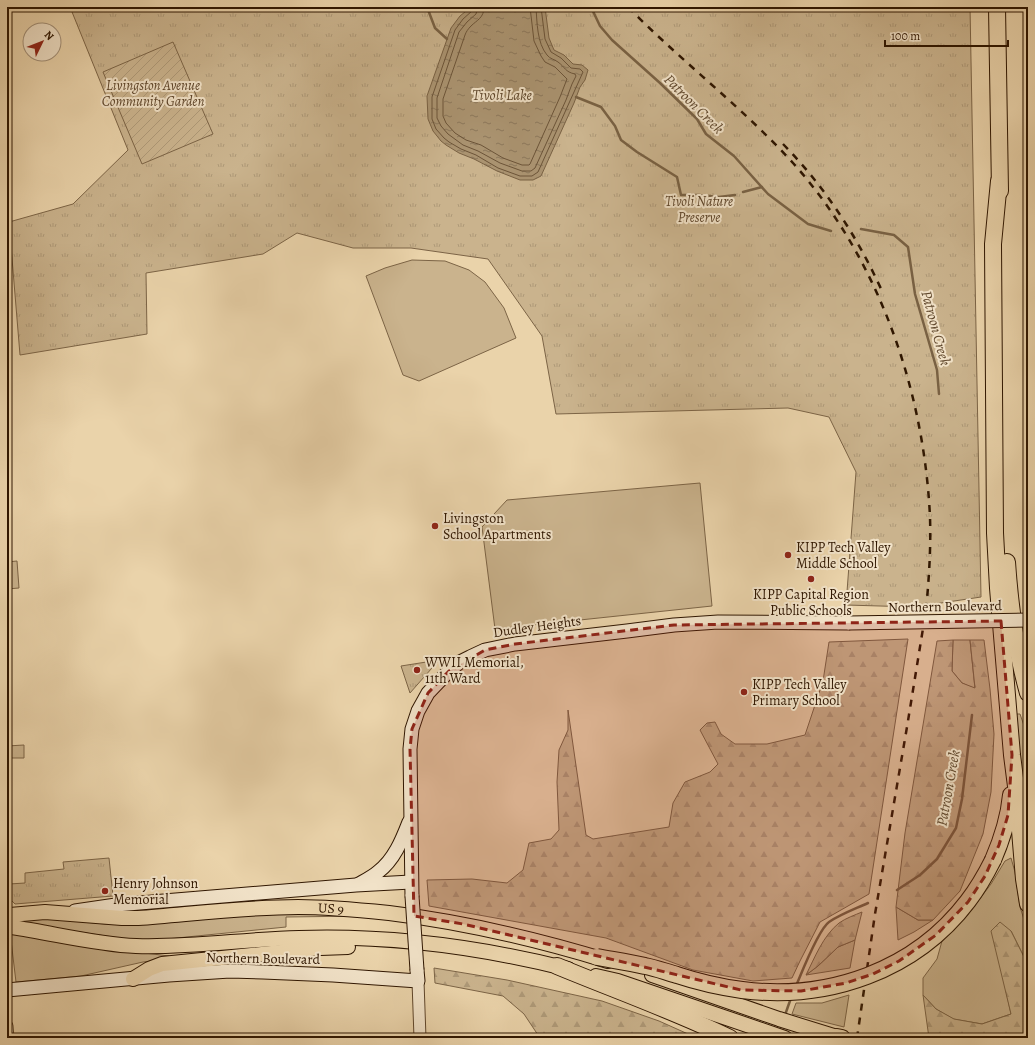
<svg xmlns="http://www.w3.org/2000/svg" width="1035" height="1045" viewBox="0 0 1035 1045" font-family="Alegreya,serif">
<defs>
<pattern id="forest-firs" width="22" height="20" patternUnits="userSpaceOnUse"><rect width="22" height="20" fill="#cab38d"/><path d="M5 1l3.5 6h-7zM16 11l3.5 6h-7z" fill="#ae9978"/></pattern>
<pattern id="park-tufts" width="24" height="20" patternUnits="userSpaceOnUse"><rect width="24" height="20" fill="#cab38d"/><path d="M3 7l-1-3M5 7V3M7 7l1-3M15 17l-1-3M17 17v-4M19 17l1-3" fill="none" stroke="#ae9978"/></pattern>
<pattern id="garden-furrows" width="10" height="10" patternUnits="userSpaceOnUse"><rect width="10" height="10" fill="#cab38d"/><path d="M-1 1l2-2M0 10L10 0M9 11l2-2" fill="none" stroke="#ae9978"/></pattern>
<pattern id="water-ripples" width="26" height="14" patternUnits="userSpaceOnUse"><rect width="26" height="14" fill="#aa9370"/><path d="M2 4q2-2 4 0t4 0M15 11q2-2 4 0t4 0" fill="none" stroke="#8b775a"/></pattern>
</defs>
<rect width="100%" height="100%" fill="#ead3aa"/>
<filter id="stains"><feTurbulence type="fractalNoise" baseFrequency=".005" numOctaves="4"/><feColorMatrix values="0 0 0 0 .2 0 0 0 0 .09 0 0 0 0 .02 0 0 0 .5 -.17"/></filter>
<radialGradient id="worn" r=".72"><stop offset=".6" stop-color="#630" stop-opacity="0"/><stop offset="1" stop-color="#630" stop-opacity=".3"/></radialGradient>
<g fill="#cab38d" stroke="#7c6446">
<polygon points="412,260 445,261 469,270 485,282 504,308 516,338 419,381 403,375 366,276 385,268"/>
<polygon points="700,483 712,606 495,629 482,527 507,500"/>
<polygon points="17,561 19,588 7,589 7,562"/>
<polygon points="953,640 970,640 975,689 962,683 952,671"/>
<polygon points="1015,714 1020,714 1028,737 1028,844"/>
<polygon points="24,745 24,758 7,758 7,746"/>
<polygon points="1011,858 1015,872 1020,907 1028,932 1028,965 1011,931 1006,991 1011,1014 982,1024 953,1019 936,1009 923,995 923,978 937,959 942,941 966,917 991,884 1005,861"/>
<polygon points="896,907 918,920 933,920 914,932 898,940"/>
<polygon points="276,912 363,916 286,917 286,927 157,940 132,940 73,931 13,921 42,918 105,924 129,925"/>
<polygon points="10,932 104,948 169,956 170,959 143,962 81,976 16,982"/>
<polygon points="855,940 850,968 806,975 818,966 838,947"/>
<polygon points="849,995 844,1027 792,1014 796,1003 822,1003"/>
</g>
<g fill="url(#forest-firs)" stroke="#7c6446">
<polygon points="908,639 869,894 820,922 800,961 792,978 753,981 693,970 606,938 429,906 427,880 472,879 507,883 523,870 529,843 551,839 559,830 557,782 559,750 568,730 568,710 586,835 593,839 669,827 673,803 685,782 710,772 718,764 700,730 707,723 715,722 721,734 735,744 767,744 805,735 823,681 829,642"/>
<polygon points="953,640 952,671 962,683 975,688 970,640 984,640 990,689 994,734 991,792 983,834 960,891 933,920 918,920 896,907 905,833 937,641"/>
<path d="M862,912L855,940L838,947L818,966L806,975C815,957 823,936 839,923C846,918 855,915 862,912Z"/>
<polygon points="1000,922 1011,931 1028,965 1028,1038 929,1038 923,995 936,1009 954,1019 982,1024 1011,1014 991,931"/>
<polygon points="434,968 507,980 602,1001 659,1021 697,1038 540,1038 524,1014 503,996 435,983"/>
</g>
<g fill="url(#park-tufts)" stroke="#7c6446">
<polygon points="70,7 970,7 981,597 914,607 846,605 856,472 829,417 788,408 556,414 542,336 488,259 411,248 353,248 297,233 263,254 146,273 147,334 20,355 9,222 73,204 128,150"/>
<polygon points="439,660 410,693 401,666"/>
<polygon points="109,858 113,896 15,904 10,899 9,884 25,883 25,873 64,869 63,862"/>
</g>
<polygon fill="url(#garden-furrows)" stroke="#7c6446" points="173,42 213,134 142,164 103,72"/>
<polygon fill="url(#water-ripples)" stroke="#796143" points="471,7 545,7 549,38 554,50 564,55 573,64 582,65 588,70 585,80 580,87 574,103 541,176 533,180 520,180 497,171 474,159 459,153 446,145 441,141 433,131 428,119 427,96 451,28 460,16"/>
<g fill="none" stroke-linecap="round" stroke-linejoin="round">
<g stroke="#6c5438" stroke-width="1">
<polyline points="473,7 472,11 463,19 455,30 432,97 432,119 436,129 444,138 449,142 461,149 476,155 498,168 520,176 532,176 538,172 583,72 580,69 571,68 561,58 551,52 545,39 541,7"/>
<path d="M478,7L476,14L467,22L459,32L437,98V118L441,126L448,134L463,145L478,151L500,163L522,171H531L535,168L566,100L572,84L576,76L575,74C565,72 565,67 558,62C554,59 550,59 547,55C537,43 537,22 536,7"/>
<path d="M484,7C484,18 477,20 471,26C468,29 466,32 465,35L443,99V116L446,123L455,133L466,140L481,145L503,158L522,165H529L530,164L560,97L567,79L555,67L545,62L541,56L534,41L530,7"/>
</g>
<g stroke="#796143" stroke-width="2.5">
<polyline points="427,7 435,28 447,39"/>
<polyline points="591,7 600,26 612,40 660,83 697,119 706,134 734,156 768,194 808,224 831,231"/>
<polyline points="576,97 601,107 615,126 621,140 637,152 677,177 681,195 699,195 719,197 735,195"/>
<polyline points="743,192 762,187"/>
<polyline points="861,229 894,235 908,247 915,294 937,370 939,394"/>
<polyline points="897,890 920,875 937,859 956,828 962,799 972,715"/>
<path d="M796,986C802,972 818,930 829,922C841,914 855,909 868,903"/>
<polyline points="785,1015 791,998"/>
</g>
<g stroke="#5e452a" stroke-width="13">
<g id="tertiary">
<polyline points="418,981 420,1038"/>
<polyline points="7,1026 8,1038"/>
</g>
</g>
<g stroke="#2f1600" stroke-width="15">
<g id="secondary">
<path d="M359,884C366,880 372,877 378,872C394,860 402,840 409,822"/>
<polyline points="412,896 410,749 412,729 418,711 428,693 449,671 460,662 470,657 485,650 515,644 627,631 674,625 718,622 849,623"/>
<polyline points="75,911 116,905 356,885 411,882"/>
<polyline points="7,990 169,975 230,971 263,972 333,975 418,981 417,970"/>
</g>
</g>
<g stroke="#2f1600" stroke-width="16">
<g id="primary">
<path id="s1" d="M7,916L10,915L45,912L122,918H138C191,914 245,907 298,907C329,907 359,910 389,913C463,922 536,939 608,961"/>
<path d="M7,925L11,927C53,933 94,944 136,946C191,948 245,939 299,938C389,935 480,947 568,969"/>
<polyline points="652,975 779,1019 840,1038"/>
<polyline points="596,976 618,981 785,1038"/>
<polyline points="133,979 149,969 162,964 320,948 348,947"/>
</g>
</g>
<g stroke="#2f1600" stroke-width="18">
<g id="motorway">
<polyline points="997,7 1000,191"/>
<polyline points="999,181 993,244 995,533 998,588 1012,755 1017,794 1024,879 1028,904"/>
<path d="M1007,562C1010,606 1016,651 1028,693"/>
<path d="M993,860C1002,839 1009,817 1011,795"/>
<path d="M557,966C615,990 674,1011 730,1038"/>
<polyline points="837,1037 842,1038"/>
</g>
</g>
<use href="#tertiary" stroke="#f1e2c8" stroke-width="11"/>
<use href="#secondary" stroke="#f1e2c8" stroke-width="13"/>
<use href="#primary" stroke="#ead3aa" stroke-width="14"/>
<use href="#motorway" stroke="#ead3aa" stroke-width="16"/>
<g stroke="#2f1600" stroke-width="2.5" stroke-dasharray="7 7" stroke-linecap="butt">
<path d="M628,7C681,61 742,107 793,163C879,259 924,390 930,517C931,548 929,579 926,610L907,727L875,914L857,1038"/>
<path d="M783,144C825,187 857,236 882,291"/>
</g>
<g stroke="#2f1600" stroke-width="15" stroke-linecap="butt">
<g id="secondary-bridge">
<polyline points="849,623 1028,620"/>
<polyline points="412,896 417,970"/>
</g>
</g>
<g stroke="#2f1600" stroke-width="18" stroke-linecap="butt">
<path id="motorway-bridge" d="M597,957C613,960 629,962 645,966C656,968 666,972 677,975C698,982 720,987 742,990C828,1001 915,971 968,901C978,888 986,874 993,860"/>
</g>
<use href="#secondary-bridge" stroke="#f1e2c8" stroke-width="13"/>
<use href="#motorway-bridge" stroke="#ead3aa" stroke-width="16"/>
</g>
<path fill="#8f2418" fill-opacity="0.2" stroke="#8f2418" stroke-width="3" stroke-dasharray="8 5" stroke-linejoin="round" d="M1001,621L1012,755L1008,815L999,845L985,876L968,902L936,935L899,961L873,974L846,983L801,991L741,990L463,924L414,916L410,749L412,729L428,693L449,671L485,650L515,644L674,625Z"/>
<g fill="#8f2418" stroke="#f1e2c8" stroke-width="1.5">
<circle cx="435" cy="526" r="4"/>
<circle cx="788" cy="555" r="4"/>
<circle cx="811" cy="579" r="4"/>
<circle cx="417" cy="670" r="4"/>
<circle cx="744" cy="692" r="4"/>
<circle cx="105" cy="891" r="4"/>
</g>
<g text-anchor="middle" stroke-width="4" stroke-linejoin="round" paint-order="stroke">
<g font-size="14" font-style="italic" fill="#5e452a" stroke="#f1e2c8">
<text x="153" y="90">Livingston Avenue<tspan x="153" dy="16">Community Garden</tspan></text>
<text x="699" y="206">Tivoli Nature<tspan x="699" dy="16">Preserve</tspan></text>
</g>
<g font-size="14" fill="#2f1600" stroke="#f1e2c8" text-anchor="start">
<text x="443" y="523">Livingston<tspan x="443" dy="16">School Apartments</tspan></text>
<text x="796" y="552">KIPP Tech Valley<tspan x="796" dy="16">Middle School</tspan></text>
<text x="811" y="599" text-anchor="middle">KIPP Capital Region<tspan x="811" dy="16">Public Schools</tspan></text>
<text x="425" y="667">WWII Memorial,<tspan x="425" dy="16">11th Ward</tspan></text>
<text x="752" y="689">KIPP Tech Valley<tspan x="752" dy="16">Primary School</tspan></text>
<text x="113" y="888">Henry Johnson<tspan x="113" dy="16">Memorial</tspan></text>
</g>
<g font-size="14" fill="#2f1600" stroke="#f1e2c8">
<text transform="translate(945 606) rotate(-1)" y="5">Northern Boulevard</text>
<text transform="translate(537 626) rotate(-8)" y="5">Dudley Heights</text>
<text dy="5" stroke="none"><textPath href="#s1" startOffset="325">US 9</textPath></text>
<text transform="translate(263 958) rotate(1)" y="5">Northern Boulevard</text>
</g>
<g font-size="15" font-style="italic" fill="#60482d" stroke="#f1e2c8">
<text x="502" y="100">Tivoli Lake</text>
<text transform="translate(694 104) rotate(45)" y="5">Patroon Creek</text>
<text transform="translate(936 328) rotate(75)" y="5">Patroon Creek</text>
<text transform="translate(948 788) rotate(-80)" y="5">Patroon Creek</text>
</g>
</g>
<rect width="1035" height="1045" fill="none" stroke="#ead3aa" stroke-width="24"/>
<rect x="8" y="8" width="1019" height="1029" fill="none" stroke="#2f1600" stroke-width="2"/>
<rect x="12" y="12" width="1011" height="1021" fill="none" stroke="#2f1600"/>
<g transform="translate(42 42) rotate(47)"><circle r="19" fill="#f1e2c8" stroke="#a39078"/>
<path d="M0-3L7 15L0 10L-7 15Z" fill="#8f2418"/>
<text y="-6" font-size="11" font-weight="bold" text-anchor="middle" fill="#2f1600">N</text>
</g>
<path d="M885 40v6h123v-6" fill="none" stroke="#2f1600" stroke-width="2"/>
<text x="891" y="40" font-size="12" fill="#2f1600" stroke="#f1e2c8" stroke-width="3" paint-order="stroke">100 m</text>
<rect width="100%" height="100%" filter="url(#stains)"/>
<rect width="100%" height="100%" fill="url(#worn)"/>
</svg>
